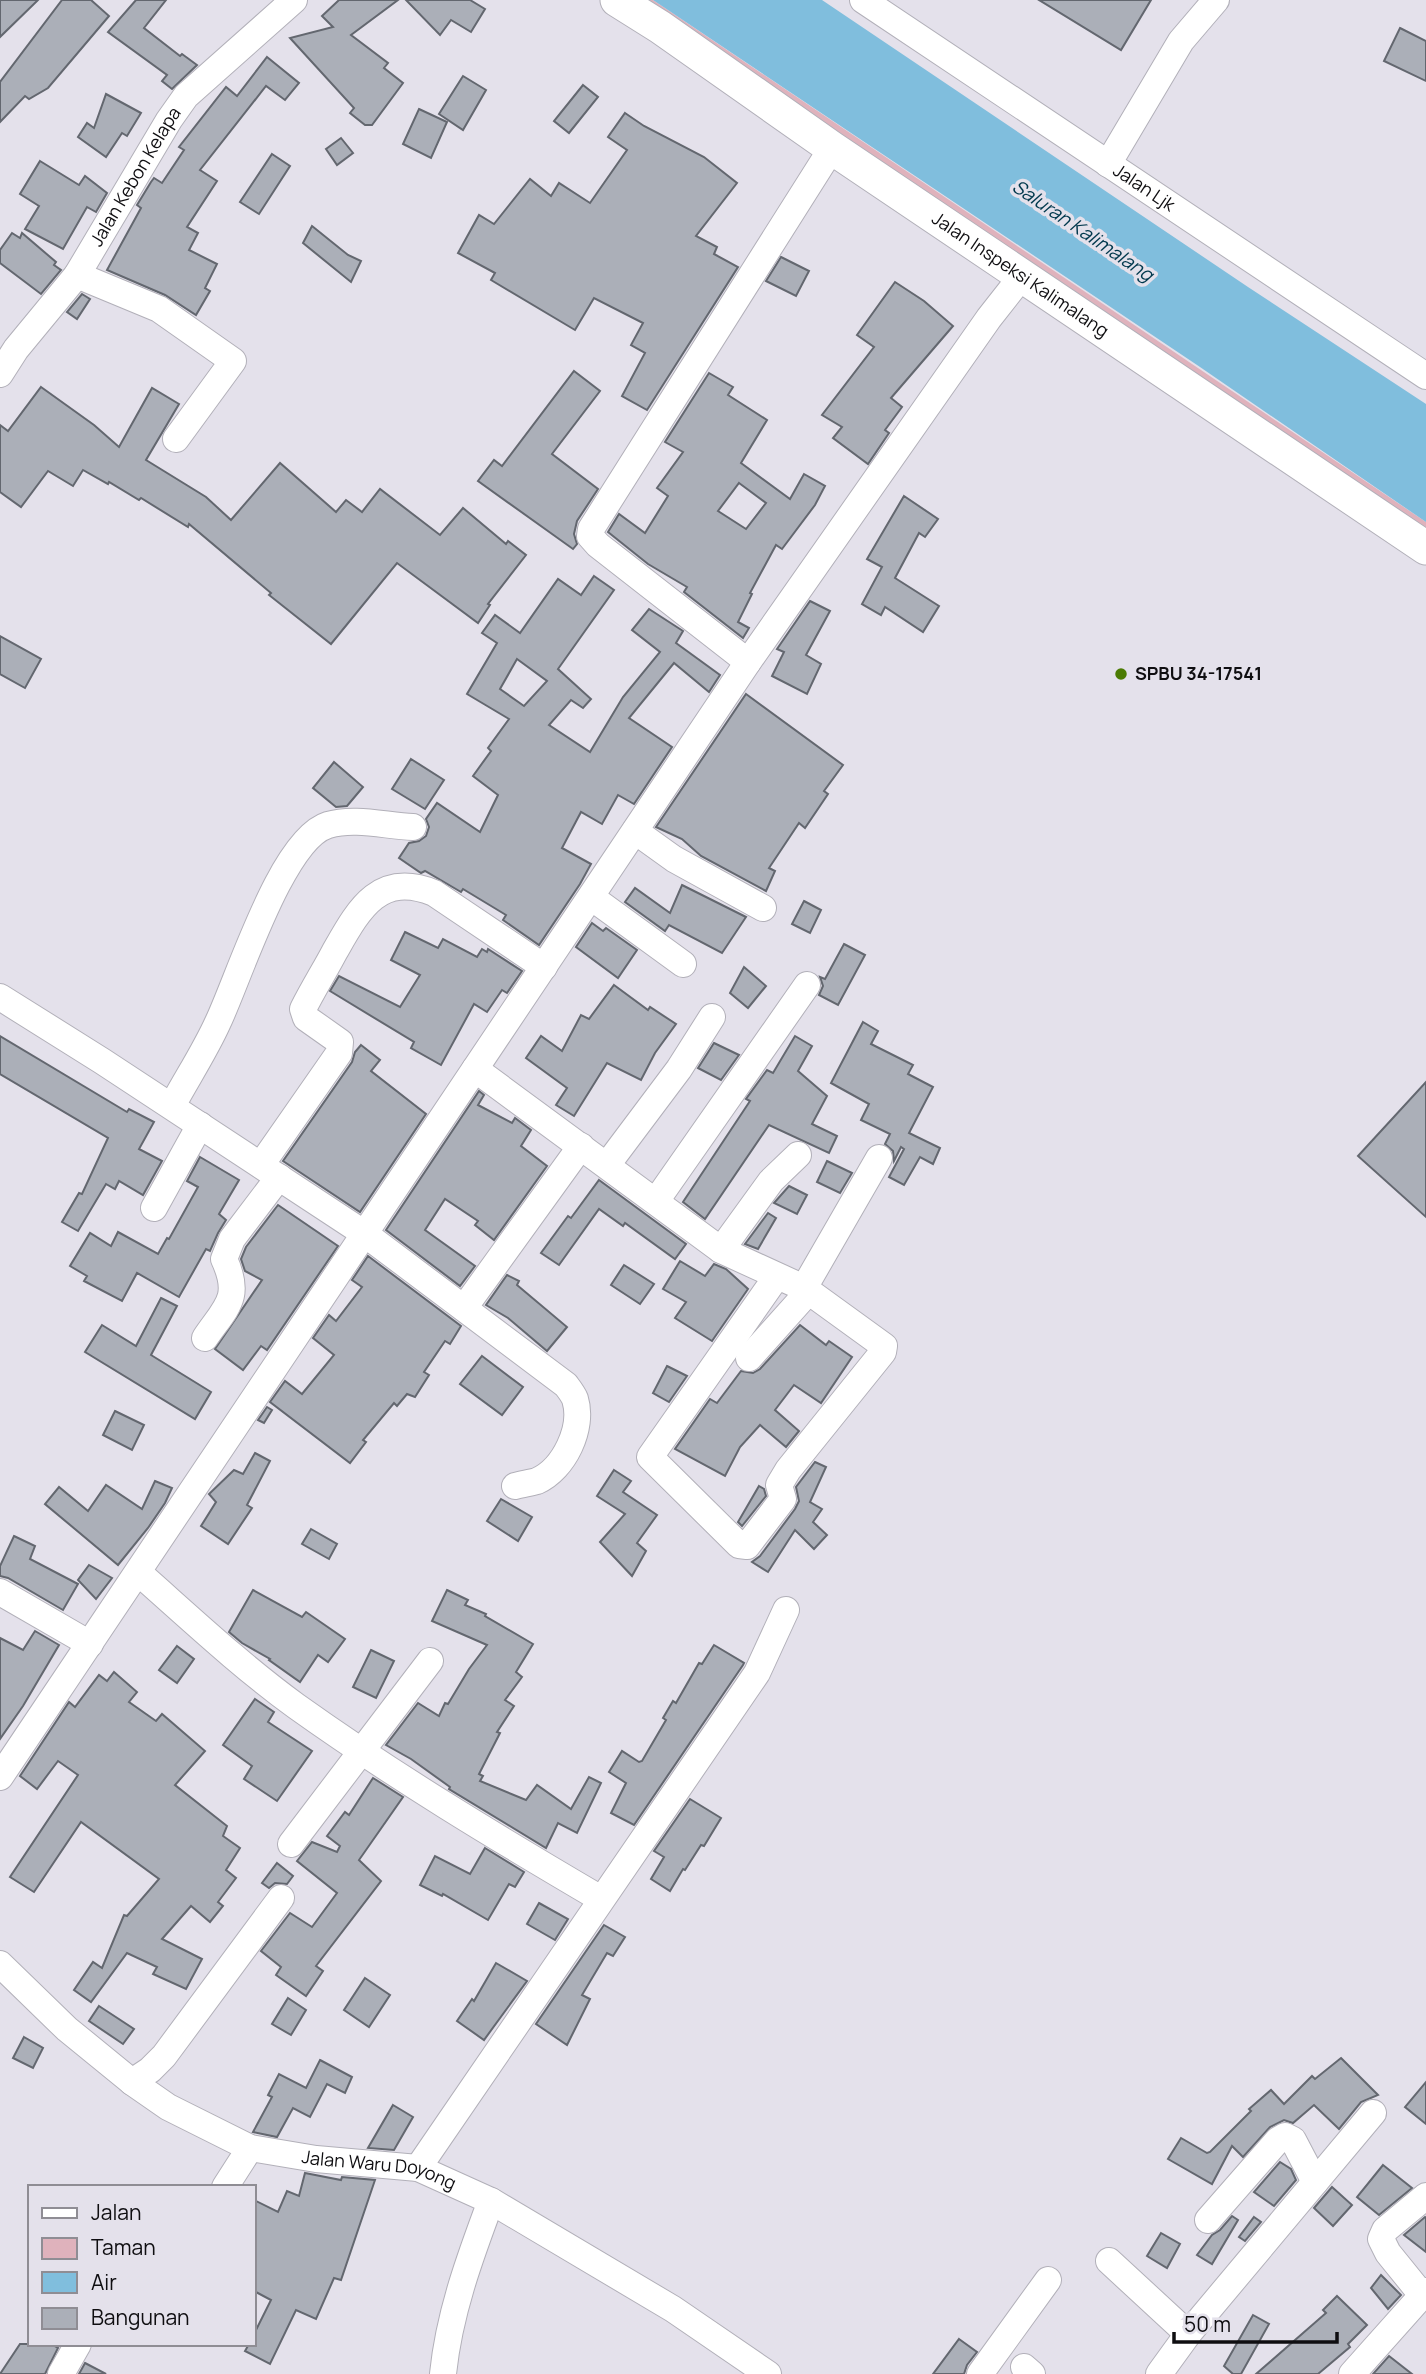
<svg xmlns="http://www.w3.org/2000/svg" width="1426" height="2374" viewBox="0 0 1426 2374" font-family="Manrope,sans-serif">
<rect width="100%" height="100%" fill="#e4e1eb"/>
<polygon fill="#dfb2bc" points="617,0 653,0 1426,522 1426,548"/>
<polygon fill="#80bedd" points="653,0 822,0 1248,287 1426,404 1426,522 1200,367"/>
<g fill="#abafb8" stroke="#63676f" stroke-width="2" fill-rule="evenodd">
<polygon points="0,0 38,0 0,37"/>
<polygon points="62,0 91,0 109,16 48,88 29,99 25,96 0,122 0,82"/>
<polygon points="136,0 166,0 144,28 180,56 182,54 197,65 172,89 162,81 167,75 108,32"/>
<polygon points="339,0 398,0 351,35 388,63 384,68 403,83 372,125 365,125 350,113 354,108 290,38 333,27 322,16"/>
<polygon points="406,0 470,0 485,9 471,32 451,20 440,35"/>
<polygon points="1039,0 1151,0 1121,50"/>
<polygon points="1400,28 1426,41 1426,81 1384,61"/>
<polygon points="267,57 299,83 285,100 266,86 200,170 217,181 187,227 198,233 189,250 217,264 205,288 210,291 196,315 165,295 107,270 141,208 137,205 151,182 154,178 162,183 184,150 179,147 226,87 237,96"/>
<polygon points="463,76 486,90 463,130 439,114"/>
<polygon points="583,85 598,97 569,133 554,121"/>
<polygon points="106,94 141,113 127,136 122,133 106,157 78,137 87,123 94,128"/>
<polygon points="419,109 447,122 431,158 403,144"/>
<polygon points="625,113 644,126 704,157 737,183 696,236 717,247 714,254 738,267 647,410 622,396 645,353 631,345 643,323 594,298 575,330 491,280 495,273 458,253 479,215 494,224 530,179 551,196 559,183 590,203 627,150 608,137"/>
<polygon points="341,138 353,153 337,165 326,149"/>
<polygon points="272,154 290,166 259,214 240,202"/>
<polygon points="40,161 79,185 85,176 107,193 96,212 87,207 63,249 25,229 39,206 20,194"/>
<polygon points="312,226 348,255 361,261 351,282 303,243"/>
<polygon points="12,233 20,238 22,233 56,262 54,265 61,270 41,294 0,263 0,250"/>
<polygon points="781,257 809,271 796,296 766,281"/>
<polygon points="895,282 924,301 953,326 891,398 902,407 885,430 889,433 868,464 833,438 842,427 822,415 874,347 857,335"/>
<polygon points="82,294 90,299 77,319 67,312"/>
<polygon points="574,371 600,391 552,454 598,489 577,521 574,534 577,544 573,549 478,481 494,460 502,466"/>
<path d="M709,373L733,387L728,395L767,420L741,463L790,499L804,474L825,486L815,505L782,549L776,545L750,593L752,594L738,622L749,628L743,638L684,592L687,587L648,564L608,532L619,514L645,533L668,496L657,488L683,452L665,442ZM739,483L766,503L746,529L718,511Z"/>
<polygon points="41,387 94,425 119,447 152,388 179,404 146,460 206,497 231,520 280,463 336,512 346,500 362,512 380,489 440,535 463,508 506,544 508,541 526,555 488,604 490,605 478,623 397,563 331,644 269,595 271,593 189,524 188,527 141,498 139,500 109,482 108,484 83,470 73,486 48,471 21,507 0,492 0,425 8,431"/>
<polygon points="904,496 938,519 925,537 919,533 895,578 939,606 923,632 885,607 881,615 862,604 882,567 867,559"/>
<path d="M594,576L614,590L558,669L591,699L583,708L571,700L549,725L590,752L623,697L660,652L632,630L649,609L683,631L676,643L720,675L709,692L674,663L629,718L672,747L634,804L618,795L602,824L581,812L562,848L591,864L580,884L539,945L503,920L506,915L463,889L461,892L425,871L421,873L399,858L409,843L419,841L426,836L429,827L426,819L437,803L480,832L498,795L473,776L491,751L488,748L509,719L467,694L497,643L482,633L495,615L520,633L558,579L581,595ZM517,659L547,681L524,706L500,689Z"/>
<polygon points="810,601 830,611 806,655 821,664 807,694 772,676 784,652 777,649"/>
<polygon points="0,636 41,659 25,688 0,674"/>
<polygon points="746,694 843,765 824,791 828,794 805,828 799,823 769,868 775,871 766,891 701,856 682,839 656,827"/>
<polygon points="411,759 444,780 425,809 392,789"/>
<polygon points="334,762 363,787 347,806 336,807 313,788"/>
<polygon points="682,885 746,917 722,953 669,925 665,931 625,902 635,888 670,913"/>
<polygon points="804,901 821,910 810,933 792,924"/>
<polygon points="592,923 603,931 606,928 637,950 618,978 576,947"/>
<polygon points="405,932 438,948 443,939 477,957 482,949 487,952 488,949 522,971 507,993 502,990 487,1012 474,1004 441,1065 411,1048 414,1042 330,991 339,976 400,1007 420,975 391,960"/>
<polygon points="844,944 865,955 838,1005 819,995 823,986 820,977 825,979"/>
<polygon points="744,967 766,986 748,1008 730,993"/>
<polygon points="614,985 648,1010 650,1007 676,1024 655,1053 641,1080 607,1063 574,1116 556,1105 567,1088 526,1058 541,1036 562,1051 581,1015 589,1019"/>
<polygon points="863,1022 878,1031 871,1044 913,1065 908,1074 933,1087 909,1133 940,1148 933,1164 920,1157 904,1185 889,1177 904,1149 901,1147 894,1161 893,1151 885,1144 890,1134 861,1120 869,1104 831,1083"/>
<polygon points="0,1036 127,1112 129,1109 154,1122 139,1149 162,1161 143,1195 119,1181 115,1189 106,1184 78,1231 62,1222 79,1193 82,1194 108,1138 0,1074"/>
<polygon points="795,1036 812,1046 798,1071 827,1096 812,1124 837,1136 829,1153 769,1125 705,1219 683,1202 750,1101 746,1099 767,1070 773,1073"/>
<polygon points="714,1043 739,1055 721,1080 698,1068"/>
<polygon points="361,1045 380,1060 371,1071 426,1114 360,1212 283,1161 352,1062 355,1052"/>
<polygon points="1426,1082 1426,1217 1358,1156"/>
<polygon points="479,1091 484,1095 478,1105 512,1123 515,1118 531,1130 521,1146 547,1166 494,1240 475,1225 478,1221 445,1199 425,1230 475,1266 460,1286 386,1230"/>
<polygon points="200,1157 239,1180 219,1214 226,1220 218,1233 210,1251 206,1249 179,1297 137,1273 122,1301 84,1281 87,1276 70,1266 90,1233 111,1246 118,1232 158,1254 167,1238 169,1239 198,1187 187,1181"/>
<polygon points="827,1161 852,1173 840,1193 817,1182"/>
<polygon points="599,1180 686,1244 675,1259 625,1223 623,1226 599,1209 559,1265 541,1253 568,1216 571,1218"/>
<polygon points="789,1186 807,1195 797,1214 774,1203"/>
<polygon points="278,1205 338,1246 267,1350 261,1346 243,1370 215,1349 262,1280 245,1271 241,1259 246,1247"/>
<polygon points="768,1213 776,1218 758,1249 745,1244"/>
<polygon points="368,1256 461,1326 450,1344 445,1341 424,1372 429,1375 415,1397 407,1394 397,1406 394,1403 363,1440 366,1442 350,1463 270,1402 285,1381 302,1394 334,1355 313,1338 329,1315 336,1321 362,1287 352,1280"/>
<polygon points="680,1261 705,1276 714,1264 726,1269 748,1289 712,1341 675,1318 686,1302 663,1289"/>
<polygon points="624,1265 654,1284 640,1304 611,1285"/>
<polygon points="507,1275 519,1281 517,1285 567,1327 547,1351 508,1318 486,1305"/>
<polygon points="161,1298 177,1306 151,1355 211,1392 195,1419 85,1352 102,1325 136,1346"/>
<polygon points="800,1325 826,1345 829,1341 852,1357 821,1403 794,1385 775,1410 799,1431 786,1447 760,1425 740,1447 725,1476 675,1449 710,1399 717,1403 741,1371 753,1373 760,1369"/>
<polygon points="482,1356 523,1387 502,1415 460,1384"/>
<polygon points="667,1366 687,1376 669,1402 653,1393"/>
<polygon points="267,1407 272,1410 264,1423 258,1420"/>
<polygon points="115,1411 144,1425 132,1450 103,1435"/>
<polygon points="255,1453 270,1461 247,1505 252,1508 228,1544 201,1526 216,1502 209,1494 234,1470 243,1474"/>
<polygon points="815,1462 826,1467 810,1502 822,1509 813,1522 827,1535 814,1549 795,1530 768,1572 752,1562 760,1556 795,1509 799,1501 796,1487"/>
<polygon points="614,1470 631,1481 623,1492 657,1515 637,1543 646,1551 632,1576 600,1542 625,1514 597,1496"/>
<polygon points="155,1481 172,1488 165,1503 148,1528 118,1565 45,1504 59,1487 88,1511 106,1485 142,1509"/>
<polygon points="759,1486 764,1489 766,1496 742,1526 738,1522"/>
<polygon points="501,1499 532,1517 518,1541 487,1521"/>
<polygon points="311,1529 337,1544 329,1559 302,1544"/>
<polygon points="14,1536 35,1546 30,1559 78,1584 63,1610 8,1578 0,1576 0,1566"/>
<polygon points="89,1565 112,1578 96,1599 78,1580"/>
<polygon points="253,1590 302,1617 306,1612 345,1639 328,1662 318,1655 300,1682 269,1660 270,1659 242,1643 229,1632"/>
<polygon points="447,1590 468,1600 465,1605 486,1614 485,1616 533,1644 516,1672 522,1677 505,1700 514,1706 497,1732 500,1733 479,1774 483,1776 480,1781 526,1800 537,1785 571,1809 589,1777 601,1783 577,1833 558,1823 546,1848 449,1789 450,1787 411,1759 386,1745 418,1703 439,1716 445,1703 448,1704 469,1669 487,1645 432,1621"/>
<polygon points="35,1631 59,1645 23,1706 0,1739 0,1638 23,1650"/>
<polygon points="714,1645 744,1663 743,1665 634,1825 611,1813 626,1783 609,1772 622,1751 639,1762 642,1761 666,1720 663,1718 673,1701 676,1703 699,1663 702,1664"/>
<polygon points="177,1646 194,1659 177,1683 159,1670"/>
<polygon points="371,1650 394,1661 376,1698 353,1687"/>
<polygon points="114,1672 137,1692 129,1702 156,1721 162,1714 205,1751 175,1785 227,1826 223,1836 240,1848 226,1870 236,1878 218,1902 223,1906 210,1922 191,1906 162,1939 202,1959 186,1989 153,1974 157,1967 127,1953 91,2002 74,1990 93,1962 102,1968 124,1915 127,1916 159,1879 81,1822 34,1892 10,1877 78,1775 58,1761 37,1789 20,1776 69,1702 75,1707 99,1675 107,1681"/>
<polygon points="255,1699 274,1712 268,1722 312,1751 277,1801 244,1779 252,1766 223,1745"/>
<polygon points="373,1778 403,1797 359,1860 381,1881 316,1966 323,1971 306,1996 276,1975 281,1967 261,1951 290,1913 312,1927 337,1893 297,1861 312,1842 337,1852 340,1846 327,1836 345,1812 349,1815"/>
<polygon points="690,1799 721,1818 704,1846 701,1845 685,1870 683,1869 670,1891 651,1879 664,1857 654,1851"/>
<polygon points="485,1848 524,1872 515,1887 509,1884 488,1920 443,1894 442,1896 420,1885 435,1856 470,1874"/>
<polygon points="277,1863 293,1876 287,1884 275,1883 269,1888 262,1883"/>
<polygon points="539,1903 568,1919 555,1940 527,1924"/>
<polygon points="604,1925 625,1937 613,1956 607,1953 582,1995 590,1999 567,2045 536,2024"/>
<polygon points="496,1963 527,1981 484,2040 457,2021 472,1999 474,2001"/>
<polygon points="365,1978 390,1995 369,2027 344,2010"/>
<polygon points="288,1998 306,2010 291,2035 272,2024"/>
<polygon points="99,2006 134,2029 123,2044 89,2021"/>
<polygon points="24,2037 43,2048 33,2068 13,2058"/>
<polygon points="1341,2058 1378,2095 1361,2102 1339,2129 1314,2105 1293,2123 1284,2120 1270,2127 1243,2157 1232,2146 1212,2184 1168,2159 1181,2138 1207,2153 1210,2152 1251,2111 1249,2109 1271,2090 1284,2104 1312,2076 1315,2079"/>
<polygon points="320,2060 352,2077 345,2093 327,2084 310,2117 293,2108 277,2137 253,2132 272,2097 268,2095 279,2074 306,2088"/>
<polygon points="1426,2082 1426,2124 1405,2107"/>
<polygon points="393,2105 413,2117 394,2150 368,2148"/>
<polygon points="1280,2162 1291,2169 1296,2180 1274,2206 1254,2192"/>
<polygon points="1383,2165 1412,2188 1379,2215 1357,2197"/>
<polygon points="305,2173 341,2180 342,2177 375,2180 341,2280 334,2278 316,2319 296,2310 270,2364 245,2351 249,2344 254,2344 254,2334 271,2300 254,2291 254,2200 278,2212 287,2191 299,2196"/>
<polygon points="1332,2187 1352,2205 1333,2226 1314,2208"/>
<polygon points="1232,2216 1238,2220 1212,2264 1197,2255 1212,2235 1220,2230"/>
<polygon points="1254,2217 1261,2222 1245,2241 1239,2237"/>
<polygon points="1425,2217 1426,2218 1426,2252 1404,2235"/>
<polygon points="1161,2233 1180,2244 1167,2268 1147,2256"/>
<polygon points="1381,2275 1401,2295 1388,2309 1371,2288"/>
<polygon points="1337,2296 1367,2325 1348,2344 1350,2347 1318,2374 1256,2374 1326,2313 1323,2310"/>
<polygon points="1253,2315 1269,2324 1241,2374 1233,2374 1224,2366"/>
<polygon points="959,2339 977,2352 967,2365 964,2374 933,2374"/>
<polygon points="20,2344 51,2344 58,2348 45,2374 0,2374"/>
<polygon points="1389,2356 1412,2374 1373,2374"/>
<polygon points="85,2363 106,2374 79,2374"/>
</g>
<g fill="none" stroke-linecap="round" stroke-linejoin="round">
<g stroke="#b2b0b9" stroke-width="28">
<g id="minor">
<path id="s1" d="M863,0L1426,376"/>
<polyline points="1108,164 1181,41 1216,0"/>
<polyline points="77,275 159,309 233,361 176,439"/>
<path id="s2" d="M0,374L16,349L77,275L169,120L186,96L294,0"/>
<polyline points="748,662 598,545 590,536 591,529 832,148"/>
<polyline points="635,831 674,859 763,908"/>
<polyline points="591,897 683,964"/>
<path d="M0,997L102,1061L365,1234L566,1385C569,1389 573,1394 575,1399C584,1428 564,1469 537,1481C530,1483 522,1484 515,1486"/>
<polyline points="475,1069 721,1250 804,1288 884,1346 883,1352 788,1470 779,1485 783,1499 747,1546 739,1545 650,1457 777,1276"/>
<path d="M172,1106C187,1078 205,1051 218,1022C239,978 282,839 328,825C355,817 386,826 413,827"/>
<path d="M261,1165L339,1053L340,1042L306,1018L303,1009C313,989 325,970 335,951C359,909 379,871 434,893L544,967"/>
<polyline points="607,1165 679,1069 712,1017"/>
<polyline points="656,1201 807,985"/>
<polyline points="154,1208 200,1125"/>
<polyline points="721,1250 771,1181 798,1155"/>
<polyline points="804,1288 879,1158"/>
<polyline points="464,1308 581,1146"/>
<path d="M205,1338C226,1307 242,1298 224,1259L232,1239L279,1177"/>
<polyline points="749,1358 809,1291"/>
<path d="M139,1573C190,1618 241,1666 296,1706C394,1776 497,1838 601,1899"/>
<polyline points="0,1592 90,1644"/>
<polyline points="0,1777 748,662 989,318 1022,276"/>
<polyline points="291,1844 430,1661"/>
<path id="s3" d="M0,1964L67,2029L132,2082L168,2107L250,2148L316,2159L418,2168L491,2201L673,2309L768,2374"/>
<polyline points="132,2082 150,2070 164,2056 281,1898"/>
<polyline points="418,2168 757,1673 786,1610"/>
<polyline points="225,2187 250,2148"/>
<polyline points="1208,2220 1278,2140 1285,2136 1293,2140 1315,2182"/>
<polyline points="1109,2261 1188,2334"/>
<polyline points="1422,2295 1388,2253 1381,2239 1385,2230 1426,2196"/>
<polyline points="1024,2367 1032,2374"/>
<polyline points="61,2374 78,2344"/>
<path d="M443,2374C449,2314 470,2257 491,2201"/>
<polyline points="980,2374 1048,2280"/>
<polyline points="1159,2374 1188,2334 1373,2113"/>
<polyline points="1352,2374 1426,2291"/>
</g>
</g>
<g stroke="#b2b0b9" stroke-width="35">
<g id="major">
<path id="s4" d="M617,0L660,27L832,148L1426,548"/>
</g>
</g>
<use href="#minor" stroke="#fff" stroke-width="26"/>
<use href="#major" stroke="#fff" stroke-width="33"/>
</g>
<circle fill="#4b7b03" stroke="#e4e1eb" stroke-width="2.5" cx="1121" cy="674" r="7"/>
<g text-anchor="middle" stroke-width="7" stroke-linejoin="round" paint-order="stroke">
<g font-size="18" fill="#0f0e11" stroke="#e4e1eb">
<text dy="6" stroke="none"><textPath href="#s2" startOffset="240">Jalan Kebon Kelapa</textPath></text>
<text dy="6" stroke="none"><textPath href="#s1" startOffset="338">Jalan Ljk</textPath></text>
<text dy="6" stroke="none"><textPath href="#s4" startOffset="488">Jalan Inspeksi Kalimalang</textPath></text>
<text dy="6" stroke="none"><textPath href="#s3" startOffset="444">Jalan Waru Doyong</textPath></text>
</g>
<g font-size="18" font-weight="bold" fill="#0f0e11" stroke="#e4e1eb" text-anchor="start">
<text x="1135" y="680">SPBU 34-17541</text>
</g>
<g font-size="19" font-style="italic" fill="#00384d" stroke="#e4e1eb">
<text transform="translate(1083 230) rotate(34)" y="7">Saluran Kalimalang</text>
</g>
</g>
<rect x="28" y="2185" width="228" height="161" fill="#e4e1eb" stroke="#8f8d94" stroke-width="2"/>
<rect x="42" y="2208" width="35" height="10" fill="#ffffff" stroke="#8f8d94" stroke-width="2"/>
<text x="91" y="2220" font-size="21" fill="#0f0e11">Jalan</text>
<rect x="42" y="2238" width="35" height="21" fill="#dfb2bc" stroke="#8f8d94" stroke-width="2"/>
<text x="91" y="2255" font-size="21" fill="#0f0e11">Taman</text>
<rect x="42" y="2272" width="35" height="21" fill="#80bedd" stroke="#8f8d94" stroke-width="2"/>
<text x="91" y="2290" font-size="21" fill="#0f0e11">Air</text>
<rect x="42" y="2308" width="35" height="21" fill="#abafb8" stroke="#8f8d94" stroke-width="2"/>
<text x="91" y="2325" font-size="21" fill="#0f0e11">Bangunan</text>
<path d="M1174 2332v10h163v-10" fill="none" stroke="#0f0e11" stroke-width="3.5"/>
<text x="1184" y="2332" font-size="21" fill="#0f0e11" stroke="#e4e1eb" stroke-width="5" paint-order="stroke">50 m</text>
</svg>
